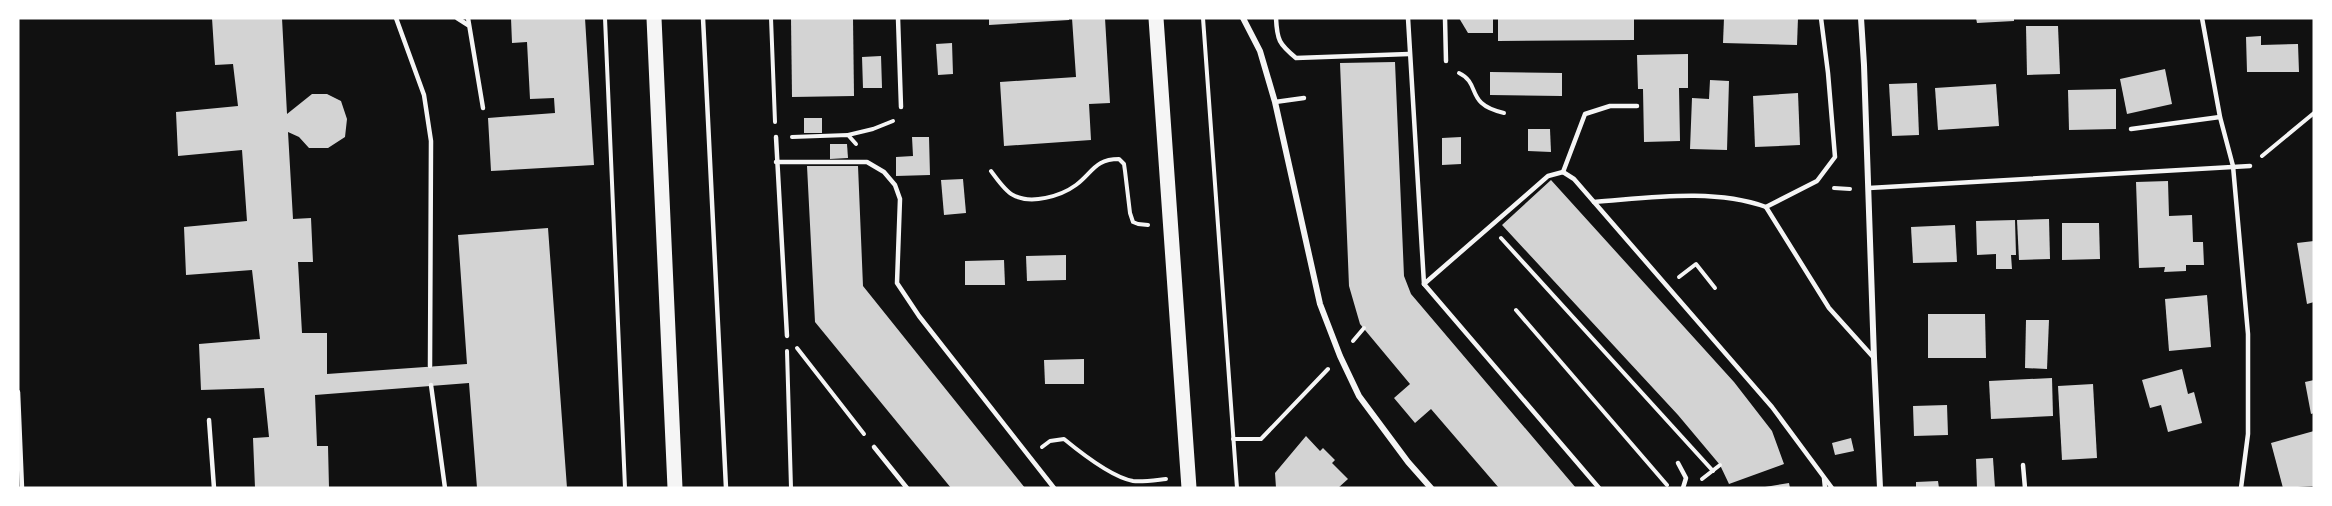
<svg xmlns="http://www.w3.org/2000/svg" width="2332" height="506" viewBox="0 0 2332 506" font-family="Commissioner,sans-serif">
<rect width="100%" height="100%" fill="#111"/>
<g fill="#d3d3d3">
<polygon points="212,18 282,18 287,114 312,94 327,94 341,101 347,119 345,137 328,148 309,148 299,137 288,132 293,219 311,218 313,262 298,262 302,333 327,333 327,374 467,364 458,235 548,228 567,488 477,488 469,383 315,395 317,446 328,446 329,488 255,488 253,438 269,437 264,388 201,390 199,344 260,339 252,270 186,275 184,227 247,221 242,150 178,156 176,112 238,106 233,64 215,65"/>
<polygon points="511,18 585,18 594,165 491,171 488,118 555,113 554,98 530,99 527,42 512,43"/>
<polygon points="791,18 853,18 854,96 792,97"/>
<polygon points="989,18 1069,18 1069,20 989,25"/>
<polygon points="1072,18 1105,18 1110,103 1089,104 1091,140 1004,146 1000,82 1076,77"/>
<polygon points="1459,18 1493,18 1493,33 1468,33"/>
<polygon points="1498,18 1634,18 1634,40 1498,41"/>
<polygon points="1724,18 1798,18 1797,45 1723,43"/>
<polygon points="1976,18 2014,18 2014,21 1977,23"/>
<polygon points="2026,26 2058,26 2060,74 2027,75"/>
<polygon points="2261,36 2261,45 2298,44 2299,72 2247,72 2246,37"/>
<polygon points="952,43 953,74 938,75 936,44"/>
<polygon points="1688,54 1688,88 1679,88 1680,141 1644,142 1643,89 1638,89 1637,55"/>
<polygon points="881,56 882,88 863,88 862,57"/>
<polygon points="1395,62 1404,276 1411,294 1576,488 1499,488 1431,409 1415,423 1394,398 1410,384 1360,324 1349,286 1340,63"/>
<polygon points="2165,69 2172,104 2127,114 2120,79"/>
<polygon points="1490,72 1562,73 1562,96 1490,95"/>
<polygon points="1710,80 1729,81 1727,150 1690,149 1692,98 1709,99"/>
<polygon points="1917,83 1919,135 1892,136 1889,84"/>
<polygon points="1996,84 1999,126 1938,130 1935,88"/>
<polygon points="2116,89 2116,129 2069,130 2068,90"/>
<polygon points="1798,93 1800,145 1755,147 1753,96"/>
<rect x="804" y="118" width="18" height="15"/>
<polygon points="1528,129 1550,129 1551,152 1528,151"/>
<polygon points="912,137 929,137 930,175 896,176 896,157 913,156"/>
<polygon points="1461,137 1461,164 1442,165 1442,138"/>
<polygon points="830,144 847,144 848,158 830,159"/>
<polygon points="807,166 858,166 863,286 1025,488 951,488 815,322"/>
<polygon points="963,179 966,213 944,215 941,180"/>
<polygon points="1551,180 1734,382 1772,431 1784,464 1729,484 1720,465 1678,415 1502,225"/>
<polygon points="2168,181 2169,216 2192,215 2193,242 2203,242 2204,265 2186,265 2186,271 2164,272 2165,267 2139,268 2136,182"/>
<polygon points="2049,219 2050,259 2019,260 2017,220"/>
<polygon points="2015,220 2016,255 2011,255 2012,269 1996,269 1996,254 1977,255 1976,221"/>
<polygon points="2062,223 2099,223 2100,259 2062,260"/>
<polygon points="1955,225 1957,262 1913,263 1911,227"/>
<polygon points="2314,241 2314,302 2307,304 2297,243"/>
<polygon points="1066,255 1066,280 1027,281 1026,256"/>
<polygon points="1004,260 1005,285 965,285 965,261"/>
<polygon points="2207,295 2211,347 2169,351 2165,299"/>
<polygon points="1928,314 1985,314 1986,358 1928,358"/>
<polygon points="2026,320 2049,320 2047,369 2025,368"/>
<polygon points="1084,359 1084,384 1045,384 1044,360"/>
<polygon points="2182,369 2188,394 2194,392 2202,423 2168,432 2161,405 2150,408 2142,380"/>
<polygon points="2052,378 2053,416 1991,419 1989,381"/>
<polygon points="2314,380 2314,413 2311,414 2305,382"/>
<polygon points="2093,384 2097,458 2062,460 2058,386"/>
<polygon points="1947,405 1948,435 1914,436 1913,406"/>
<polygon points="2314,431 2314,486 2283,488 2271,443"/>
<polygon points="1306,436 1320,451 1323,448 1335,460 1332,463 1348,479 1338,488 1276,488 1275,473"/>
<polygon points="1851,438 1854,451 1835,455 1832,443"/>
<polygon points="1993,458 1995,488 1977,488 1976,459"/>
<polygon points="1938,481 1939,488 1916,488 1916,482"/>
<polygon points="1789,483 1790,488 1765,488 1765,487"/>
</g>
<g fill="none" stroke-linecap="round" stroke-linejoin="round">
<g stroke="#f5f5f5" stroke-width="4">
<polyline points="605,18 625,488"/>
<polyline points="771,18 775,122"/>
<polyline points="1203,18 1237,488"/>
<path d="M1459,73C1482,84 1464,104 1504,113"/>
<polyline points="848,135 873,129 893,121"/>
<polyline points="792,137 848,135 856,144"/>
<polyline points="2262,156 2314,113"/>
<path d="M991,171C997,179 1005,191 1013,195C1031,205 1061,196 1076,185C1093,172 1095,159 1119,159L1124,164L1125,171L1130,213L1133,222L1138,224L1148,225"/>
<polyline points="1834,188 1850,189"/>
<polyline points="1501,238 1713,471"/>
<polyline points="1679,277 1696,264 1715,288"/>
<polyline points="1516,310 1667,485"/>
<polyline points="1353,341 1364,328"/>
<polyline points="797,348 864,434"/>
<polyline points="787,351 791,488"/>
<polyline points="1233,439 1261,439 1328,369"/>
<path d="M1042,447L1050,441L1064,439C1081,453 1111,477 1133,481C1143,482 1156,480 1166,479"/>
<polyline points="1702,479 1720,465"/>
</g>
<g stroke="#f5f5f5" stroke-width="4.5">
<polyline points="396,18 424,95 431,141 430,366"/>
<polyline points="457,18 468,25"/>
<polyline points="468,18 483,108"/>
<polyline points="703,18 726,488"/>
<polyline points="898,18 901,107"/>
<path d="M1276,18C1277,40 1279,44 1296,58L1409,54"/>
<polyline points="1408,18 1424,284 1599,488"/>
<polyline points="1445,18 1446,61"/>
<polyline points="2202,18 2220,117 2233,166 2248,334 2248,434 2241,488"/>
<polyline points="1275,102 1304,98"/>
<polyline points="2131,129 2220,117"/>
<polyline points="776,137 787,336"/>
<polyline points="776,162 867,162 884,172 895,185 900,199 897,283 919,316 1054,488"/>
<polyline points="1563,172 1585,114 1610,106 1637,106"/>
<polyline points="1869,188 2250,166"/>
<path d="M1594,202C1649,198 1713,188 1766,207L1817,181L1835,157L1828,73L1821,18"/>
<polyline points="1766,207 1829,308 1874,358"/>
<polyline points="1424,284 1548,176 1563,172 1574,179 1772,407 1832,488"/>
<polyline points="431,385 445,488"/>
<polyline points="18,392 22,488"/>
<polyline points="209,420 214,488"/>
<polyline points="874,447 907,488"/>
<polyline points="1678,463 1686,478 1683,488"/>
<polyline points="2023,465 2025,488"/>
<polyline points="1824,478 1825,488"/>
</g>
<g stroke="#f5f5f5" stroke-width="6">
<polyline points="1243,18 1260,51 1275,102 1320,304 1340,356 1359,396 1408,462 1431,488"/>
<polyline points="1861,18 1864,65 1874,358 1880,488"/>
</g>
<g stroke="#f5f5f5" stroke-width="15">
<polyline points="654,18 675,488"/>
<polyline points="1156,18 1189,488"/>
</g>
</g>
<rect width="2332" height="506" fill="none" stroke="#ffffff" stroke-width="39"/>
</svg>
